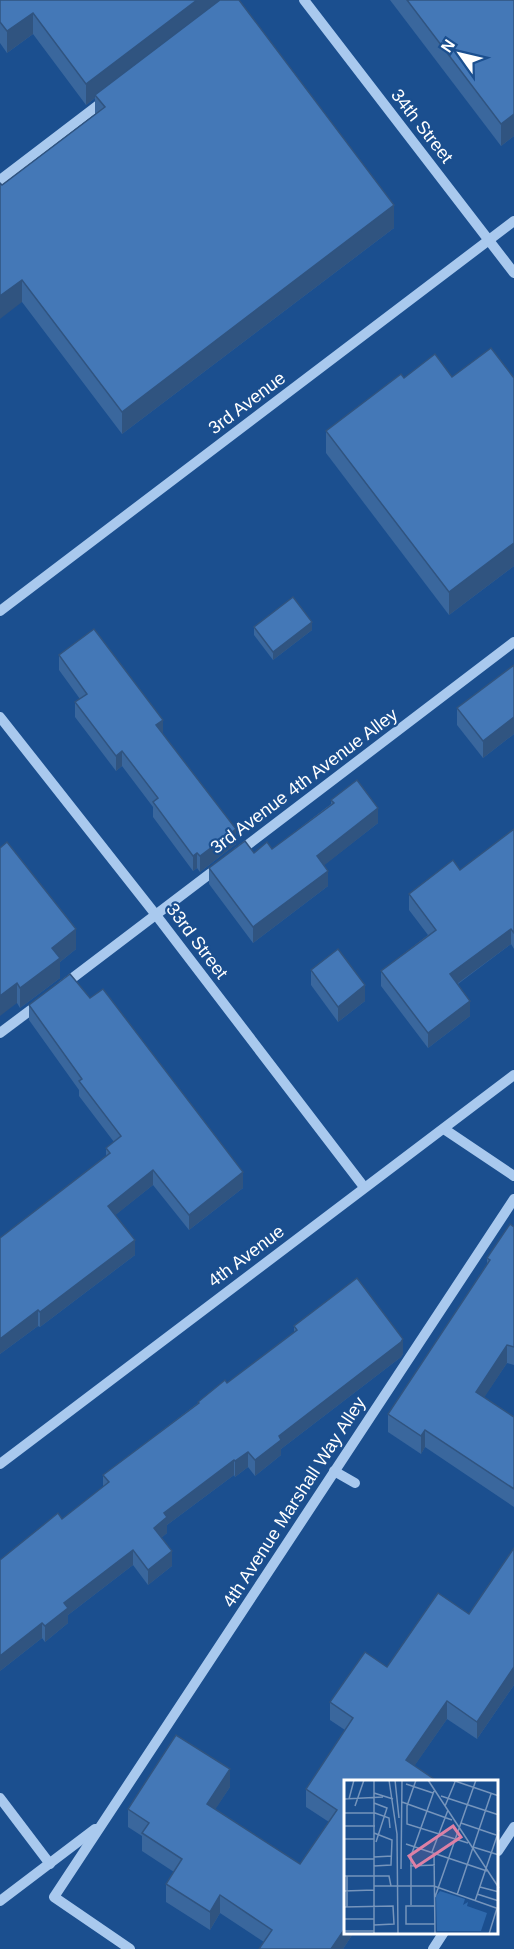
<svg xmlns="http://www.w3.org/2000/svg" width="514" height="1949" viewBox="0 0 514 1949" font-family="Helvetica,sans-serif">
<rect width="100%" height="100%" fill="#1b4f8f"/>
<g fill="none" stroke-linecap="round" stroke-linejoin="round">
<g stroke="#a9c9ee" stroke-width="10">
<polyline points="304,0 514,273"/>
<polyline points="0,180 105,100"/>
<polyline points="0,611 514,221"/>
<polyline points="0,717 156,915 364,1187"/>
<polyline points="237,853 514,642"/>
<polyline points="62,986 220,866"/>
<polyline points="0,1033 40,1003"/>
<polyline points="444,1129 514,1176"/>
<polyline points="0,1464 514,1075"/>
<polyline points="334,1471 355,1483"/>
<polyline points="0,1798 50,1864"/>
<polyline points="498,1851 514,1827"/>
<polyline points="0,1901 95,1829"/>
<polyline points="130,1949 54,1897 514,1199"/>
<polyline points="433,1949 444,1932"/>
</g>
</g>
<g fill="#3a679d">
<polygon points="0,0 239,0 394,228 122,434 22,302 2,185 95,114 95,98 86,105 33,34 7,53 0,43"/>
<polygon points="390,0 514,0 514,136 501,146"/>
<polygon points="452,377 514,378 514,566 449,615 326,453 326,431 404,378"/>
<polygon points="254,627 312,630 273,660 254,635"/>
<polygon points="59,655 163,734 236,844 200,872 197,868 193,871 153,817 153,807 122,766 116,771 75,717 75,702 80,699 59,670"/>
<polygon points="514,665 514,734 483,758 457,725 457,708"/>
<polygon points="331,800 378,823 324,865 328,886 253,943 209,884 209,868 254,853 272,849 331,804"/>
<polygon points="514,829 514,949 511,944 458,984 470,1016 428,1048 381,986 381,971 428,935 409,910 409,894 460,870"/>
<polygon points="0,848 76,949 60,962 60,978 20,1008 17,1003"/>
<polygon points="311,970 365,1001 338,1022 311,985"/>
<polygon points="29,1005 243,1188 189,1230 153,1185 115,1215 135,1255 40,1327 38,1326 0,1354 0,1238 106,1156 106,1148 114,1142 79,1096 79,1090 29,1020"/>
<polygon points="514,1227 514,1365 507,1363 484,1397 514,1417 514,1507 425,1447 421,1454 388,1432 388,1414 487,1264 487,1258"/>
<polygon points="294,1326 403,1354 401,1357 281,1449 281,1455 255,1476 248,1467 235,1477 234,1475 167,1525 167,1533 161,1538 172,1566 148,1585 133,1565 68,1615 68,1623 45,1642 42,1638 0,1671 62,1519 103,1487 103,1475 198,1403 198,1402 227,1383 294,1332"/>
<polygon points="514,1548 514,1685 477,1739 447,1719 414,1766 354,1932 343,1949 259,1949 264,1942 220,1913 210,1930 166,1902 166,1884 174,1872 142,1851 142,1836 128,1827 128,1809 230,1787 215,1809 300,1864 329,1822 306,1807 306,1789 345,1730 330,1720 330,1702 387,1667 469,1614"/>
</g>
<g fill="#305480">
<polygon points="197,0 223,0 95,95 95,98 86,105 86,84"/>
<polygon points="33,13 33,34 7,53 7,31"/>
<polygon points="514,114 514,136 501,146 501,124"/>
<polygon points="394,205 394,228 122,434 122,412"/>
<polygon points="22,280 22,302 0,319 0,296"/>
<polygon points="514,543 514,566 449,615 449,592"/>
<polygon points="312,622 312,630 273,660 273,652"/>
<polygon points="514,717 514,734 483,758 483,741"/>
<polygon points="163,720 163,736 156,725"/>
<polygon points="122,751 122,766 116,771 116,756"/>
<polygon points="378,808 378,823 317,871 317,856"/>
<polygon points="236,829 236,844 200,872 200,856"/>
<polygon points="197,853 197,868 193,871 193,856"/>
<polygon points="328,871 328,886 253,943 253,927"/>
<polygon points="76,929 76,949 60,962 60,978 20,1008 20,988 52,948"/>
<polygon points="511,929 511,944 450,989 450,974"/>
<polygon points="17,983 17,1003 0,1016 0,996"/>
<polygon points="365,985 365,1001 338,1022 338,1007"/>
<polygon points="470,1001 470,1016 428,1048 428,1033"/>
<polygon points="153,1170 153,1185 108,1221 108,1206"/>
<polygon points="243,1172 243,1188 189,1230 189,1215"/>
<polygon points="135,1240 135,1255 40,1327 40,1312"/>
<polygon points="38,1310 38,1326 0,1354 0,1339"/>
<polygon points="403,1339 403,1354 401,1357 281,1449 281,1455 255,1476 255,1460 279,1436"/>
<polygon points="507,1345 507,1363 476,1410 476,1392"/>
<polygon points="425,1430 425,1447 421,1454 421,1436"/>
<polygon points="248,1452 248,1467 235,1477 235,1461"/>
<polygon points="234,1460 234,1475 167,1525 167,1533 154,1544 154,1528 164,1513"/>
<polygon points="133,1550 133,1565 68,1615 68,1623 45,1642 45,1626 64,1603"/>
<polygon points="172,1551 172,1566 148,1585 148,1570"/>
<polygon points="42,1623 42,1638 0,1671 0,1656"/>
<polygon points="514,1667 514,1685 477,1739 477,1722"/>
<polygon points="447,1701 447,1719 406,1778 406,1760"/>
<polygon points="230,1769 230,1787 207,1822 207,1804"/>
<polygon points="220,1895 220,1913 210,1930 210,1912"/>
<polygon points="346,1927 346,1932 354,1932 343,1949 331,1949"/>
</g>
<g fill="#4478b7" stroke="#305480" stroke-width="1.5">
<polygon points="0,0 197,0 86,84 33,13 7,31 0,22"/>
<polygon points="220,0 239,0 394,205 122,412 22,280 0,296 0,183 2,185 105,107 95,95"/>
<polygon points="407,0 514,0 514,114 501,124"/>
<polygon points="491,348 514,378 514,543 449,592 326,431 401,374 404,378 435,354 452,377"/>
<polygon points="293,597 312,622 273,652 254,627"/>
<polygon points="94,629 163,720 156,725 236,829 200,856 197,853 193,856 153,802 158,798 122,751 116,756 75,702 87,694 59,655"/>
<polygon points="514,665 514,717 483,741 457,708"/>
<polygon points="357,780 378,808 317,856 328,871 253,927 209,868 245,841 254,853 267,842 272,849 334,803 331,800"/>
<polygon points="514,829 514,933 511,929 450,974 470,1001 428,1033 381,971 436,930 409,894 453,860 460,870"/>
<polygon points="7,842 76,929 52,948 60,958 20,988 17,983 0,996 0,848"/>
<polygon points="338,949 365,985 338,1007 311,970"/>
<polygon points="70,974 90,998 103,989 243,1172 189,1215 153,1170 108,1206 135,1240 40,1312 38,1310 0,1339 0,1238 110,1153 106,1148 121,1136 79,1081 82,1079 29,1005"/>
<polygon points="510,1224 514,1227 514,1347 507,1345 476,1392 514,1417 514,1489 425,1430 421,1436 388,1414 490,1260 487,1258"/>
<polygon points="357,1278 403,1339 401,1342 279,1436 281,1440 255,1460 248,1452 235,1461 234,1460 164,1513 167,1517 154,1528 172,1551 148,1570 133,1550 64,1603 68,1608 45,1626 42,1623 0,1656 0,1560 58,1513 62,1519 109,1482 103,1475 199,1403 198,1402 225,1380 227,1383 297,1330 294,1326"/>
<polygon points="514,1548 514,1667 477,1722 447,1701 406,1760 437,1781 346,1781 346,1927 331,1949 259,1949 272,1930 220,1895 210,1912 166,1884 182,1859 142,1833 149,1823 128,1809 176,1735 230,1769 207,1804 300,1864 337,1810 306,1789 353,1718 330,1702 365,1652 387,1667 438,1593 469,1614"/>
</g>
<g text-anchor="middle" stroke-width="4.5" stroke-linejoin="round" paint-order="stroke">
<g font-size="18" fill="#fff" stroke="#1b4f8f">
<text transform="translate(422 126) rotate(52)" y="6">34th Street</text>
<text transform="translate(247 403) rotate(-37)" y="6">3rd Avenue</text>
<text transform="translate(304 781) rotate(-37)" y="6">3rd Avenue 4th Avenue Alley</text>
<text transform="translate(197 941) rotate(53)" y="6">33rd Street</text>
<text transform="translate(246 1256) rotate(-37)" y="6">4th Avenue</text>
<text transform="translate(294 1502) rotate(-57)" y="6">4th Avenue Marshall Way Alley</text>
</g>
</g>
<g transform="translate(344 1780)">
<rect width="154" height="154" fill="#1b4f8f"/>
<path d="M96,111L121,119L119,125L124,122L123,126L143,133L137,151H93L92,116Z" fill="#2e69ad"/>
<path fill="none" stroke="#7695bc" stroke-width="1.5" d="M45,0L53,54L54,154M51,0L55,38M72,0L63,26V44L124,63M84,0L155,108M108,0L155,16M62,4L89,13M30,13L49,19M97,16L155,35M0,19L39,17M5,19L10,0M58,22L108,40M30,23L43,28L32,62M11,26L20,0M101,26L111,2M0,33H31L45,38L46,48M117,43L152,55M0,46H31M0,59H30M62,64L143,91M129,67L155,75M88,72L104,30M90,73L91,154M30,77L48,76M0,79H30M30,86L47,85L48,60L30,53M66,86L91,85M57,89L58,0M0,96H45L47,106M3,96V127M30,106H90L155,129M67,106V76L90,11M67,106V125M136,107L155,112M0,111L30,110M133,114L155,121M113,115L147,14M91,117L132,0M131,121L155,50M91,126H62V144H91M0,127L49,126L50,144L30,145M0,139H30M0,151H30M30,154V0M145,154L153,128"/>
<path fill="#dd80a5" fill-opacity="0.15" stroke="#dd80a5" stroke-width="3" d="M109,46L117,57L72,87L65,76Z"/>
<rect width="154" height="154" fill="none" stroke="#fff" stroke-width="3"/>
</g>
<g transform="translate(460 54) rotate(304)" stroke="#1b4f8f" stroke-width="4.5" paint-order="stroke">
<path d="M0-4.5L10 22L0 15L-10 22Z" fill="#ffffff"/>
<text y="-9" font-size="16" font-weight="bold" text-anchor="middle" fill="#ffffff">N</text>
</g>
</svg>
